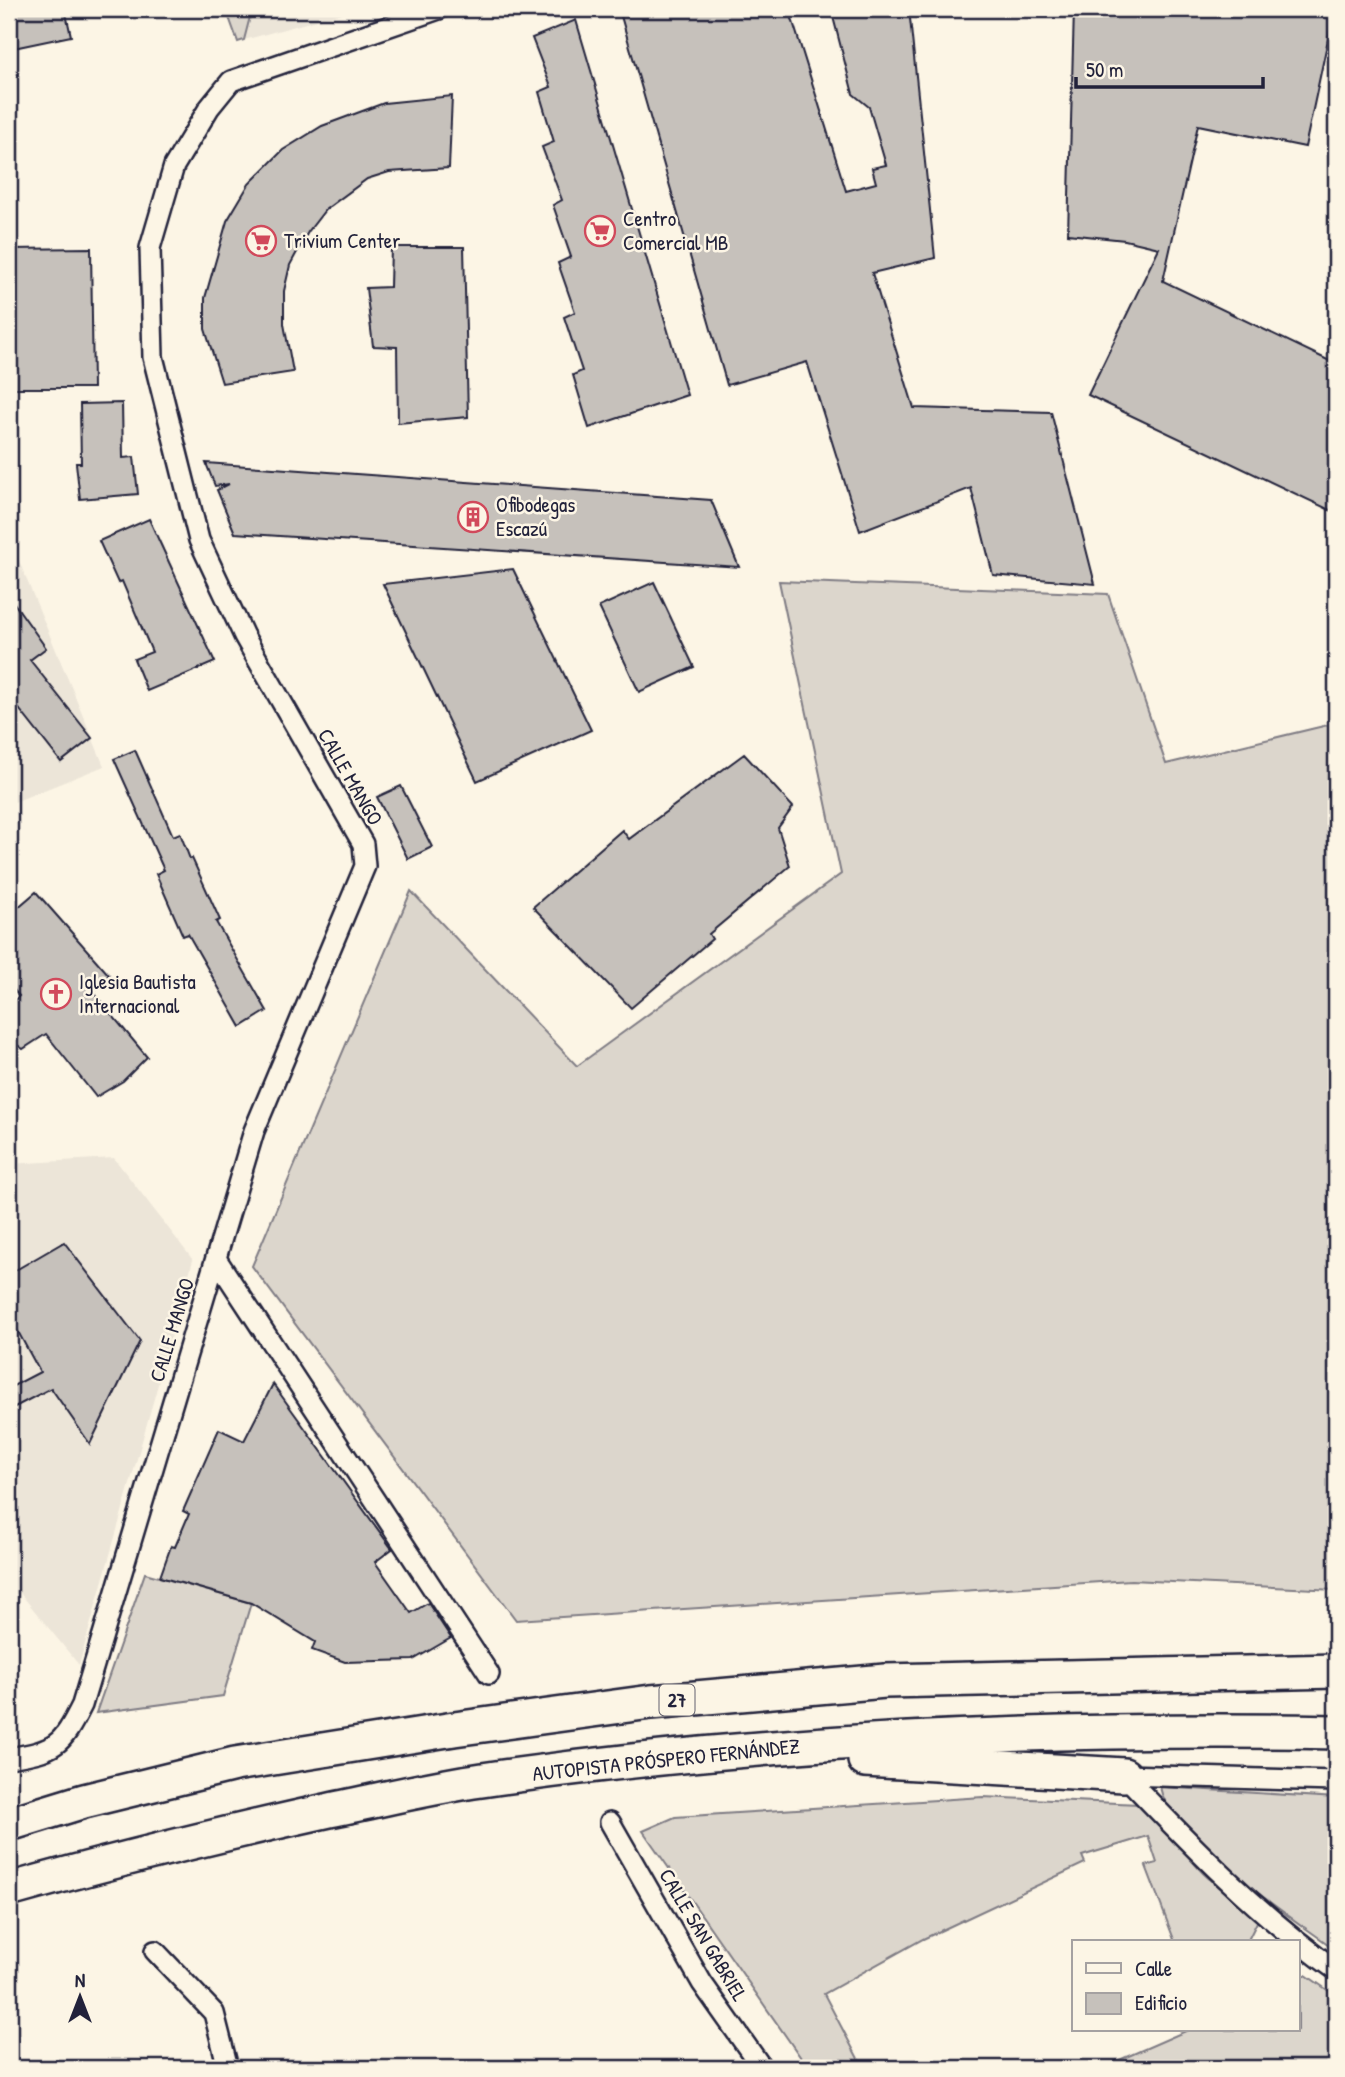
<svg xmlns="http://www.w3.org/2000/svg" width="1345" height="2077" viewBox="0 0 1345 2077" font-family="'Patrick Hand',sans-serif">
<rect width="100%" height="100%" fill="#fcf5e5"/>
<filter id="ink" filterUnits="userSpaceOnUse"><feTurbulence type="fractalNoise" baseFrequency=".0143" numOctaves="2"/><feDisplacementMap in="SourceGraphic" scale="14" xChannelSelector="R" yChannelSelector="G"/><feConvolveMatrix kernelMatrix="1 2 1 2 8 2 1 2 1" color-interpolation-filters="sRGB"/></filter>
<g filter="url(#ink)">
<g fill="#ece5d8">
<polygon points="252,9 357,9 244,40"/>
<polygon points="9,537 104,766 9,804"/>
<polygon points="114,1158 193,1260 79,1665 20,1593 9,1597 9,1164"/>
</g>
<g fill="#dcd6cc" stroke="#7f7c84" stroke-width="2">
<polygon points="226,9 252,9 244,40 238,42"/>
<polygon points="779,581 1108,594 1166,764 1336,723 1336,1590 1131,1580 516,1620 252,1266 411,891 577,1066 841,874"/>
<polygon points="145,1573 251,1603 223,1696 96,1713"/>
<path d="M1160,1787L1336,1798V1950C1294,1919 1169,1837 1160,1787Z"/>
<path d="M983,1797L1139,1804C1160,1818 1183,1853 1203,1873C1220,1889 1240,1903 1259,1918L1247,1942H1175L1146,1866L1157,1863L1148,1836L1082,1856L1085,1863L923,1939L824,1994L863,2068H808L643,1831L675,1817Z"/>
<polygon points="1306,1975 1336,1996 1336,2068 1101,2068 1188,2030 1298,2030 1298,1976"/>
</g>
<g fill="#c6c1bb" stroke="#22223b" stroke-width="2">
<polygon points="9,9 65,9 71,36 9,49"/>
<polygon points="619,9 789,9 846,191 876,183 872,168 886,165 869,107 853,94 831,9 909,9 935,258 872,273 914,408 1051,412 1095,584 993,575 971,488 860,531 807,362 727,385"/>
<polygon points="1074,9 1334,11 1305,147 1198,125 1163,281 1336,364 1336,513 1088,395 1159,248 1125,240 1068,234"/>
<polygon points="576,20 687,395 589,428 573,375 582,371 564,317 575,312 558,263 571,257 553,205 562,200 542,147 554,142 539,92 551,87 532,38"/>
<polygon points="452,96 449,168 389,172 367,179 325,210 308,232 290,265 284,291 284,324 293,372 222,383 205,329 205,298 227,221 249,184 283,150 322,126 384,103"/>
<polygon points="391,247 464,247 468,417 398,423 397,347 373,346 366,288 390,287"/>
<polygon points="91,248 93,388 9,388 9,249"/>
<polygon points="122,403 123,458 134,457 138,494 80,499 76,463 81,463 80,404"/>
<polygon points="206,463 711,500 739,567 235,533 217,490 229,484 215,486"/>
<polygon points="149,519 215,662 147,691 134,659 152,652 122,581 118,583 99,541"/>
<polygon points="513,569 591,730 477,781 383,584"/>
<polygon points="654,582 694,667 639,692 599,607"/>
<polygon points="9,596 46,648 30,660 92,738 61,762 9,696"/>
<polygon points="135,750 173,836 180,833 190,859 192,858 220,920 216,922 267,1011 241,1027 188,934 183,936 156,874 164,870 114,759"/>
<polygon points="744,754 793,807 778,828 790,866 709,934 712,939 631,1008 533,907 622,830 629,839"/>
<polygon points="401,786 432,847 408,859 377,797"/>
<polygon points="36,892 109,975 93,992 147,1057 123,1081 96,1097 46,1034 23,1049 9,1039 9,1006 19,996 9,984 9,915"/>
<polygon points="64,1242 140,1341 90,1444 51,1388 9,1410 9,1388 40,1372 9,1315 9,1274"/>
<polygon points="273,1384 392,1549 375,1562 411,1613 428,1603 451,1638 413,1660 345,1662 312,1650 315,1642 251,1603 160,1577 171,1546 175,1547 189,1514 183,1511 219,1429 244,1441"/>
</g>
<g fill="none" stroke-linecap="round" stroke-linejoin="round">
<g stroke="#22223b" stroke-width="24">
<g id="minor">
<polyline points="217,1260 489,1674"/>
<path d="M9,1758C56,1750 61,1747 82,1705L254,1131L365,866L363,844L244,636L199,540L153,357L150,248L174,166L209,108L231,81L439,9"/>
<path d="M1124,1775C1191,1845 1257,1914 1336,1970"/>
<polyline points="1124,1775 1336,1781"/>
<polyline points="610,1822 702,1983 762,2068"/>
<polyline points="155,1951 214,2013 228,2068"/>
</g>
</g>
<g stroke="#22223b" stroke-width="38">
<g id="trunk">
<polyline points="865,1760 1124,1775"/>
<polyline points="9,1824 84,1801 235,1764 454,1729 651,1702 885,1681 1336,1671"/>
<path d="M9,1890C115,1860 222,1834 330,1810C380,1800 431,1787 482,1780C765,1739 1051,1727 1336,1732"/>
</g>
</g>
<use href="#minor" stroke="#fcf5e5" stroke-width="19"/>
<use href="#trunk" stroke="#fcf5e5" stroke-width="33"/>
</g>
</g>
<defs>
<g id="supermarket-ring" transform="scale(1.575)"><circle r="9.5" fill="#fcf5e5" stroke="#d1495b" stroke-width="1.5"/><path d="M-6-5.5h2.5l.6 2H6L4.5 2H-2.5L-4.4-4H-6ZM-1.5 3.2a1.3 1.3 0 1 0 .1 0ZM3 3.2a1.3 1.3 0 1 0 .1 0Z" fill="#d1495b"/></g>
<g id="building-ring" transform="scale(1.575)"><circle r="9.5" fill="#fcf5e5" stroke="#d1495b" stroke-width="1.5"/><path d="M-4-6H4V6H1V3H-1V6H-4ZM-2.5-4.3h1.7v1.8h-1.7ZM.8-4.3h1.7v1.8H.8ZM-2.5-1h1.7V.8h-1.7ZM.8-1h1.7V.8H.8Z" fill="#d1495b"/></g>
<g id="church-ring" transform="scale(1.575)"><circle r="9.5" fill="#fcf5e5" stroke="#d1495b" stroke-width="1.5"/><path d="M-1.2-6h2.4v3.5h3.3v2.4h-3.3V6h-2.4V-.1h-3.3v-2.4h3.3Z" fill="#d1495b"/></g>
</defs>
<g fill-rule="evenodd">
<use href="#supermarket-ring" x="600" y="231"/>
<use href="#supermarket-ring" x="261" y="241"/>
<use href="#building-ring" x="473" y="517"/>
<use href="#church-ring" x="56" y="994"/>
</g>
<g text-anchor="middle" stroke-width="5" stroke-linejoin="round" paint-order="stroke">
<rect fill="#fcf5e5" stroke="#63616e" stroke-width="2" x="659.5" y="1684.5" width="35" height="31" rx="5"/>
<g font-size="19" font-weight="bold" fill="#22223b">
<text x="677" y="1707">27</text>
</g>
<g font-size="21" fill="#22223b" stroke="#fcf5e5" text-anchor="start">
<text x="623" y="226">Centro<tspan x="623" dy="24">Comercial MB</tspan></text>
<text x="284" y="248">Trivium Center</text>
<text x="496" y="512">Ofibodegas<tspan x="496" dy="24">Escazú</tspan></text>
<text x="79" y="989">Iglesia Bautista<tspan x="79" dy="24">Internacional</tspan></text>
</g>
<g font-size="21" fill="#22223b" stroke="#fcf5e5">
<text transform="translate(350 777) rotate(60)" y="7">CALLE MANGO</text>
<text transform="translate(172 1330) rotate(-73)" y="7">CALLE MANGO</text>
<text transform="translate(666 1760) rotate(-6)" y="7">AUTOPISTA PRÓSPERO FERNÁNDEZ</text>
<text transform="translate(703 1935) rotate(59)" y="7">CALLE SAN GABRIEL</text>
</g>
</g>
<rect width="1345" height="2077" fill="none" stroke="#fcf5e5" stroke-width="35"/>
<rect x="18" y="18" width="1310" height="2042" fill="none" stroke="#22223b" stroke-width="2.5" filter="url(#ink)"/>
<rect x="1072" y="1940" width="228" height="91" fill="#fcf5e5" stroke="#a5a1a1" stroke-width="2"/>
<rect x="1086" y="1963" width="35" height="10" fill="#fcf5e5" stroke="#a5a1a1" stroke-width="2"/>
<text x="1135" y="1976" font-size="21" fill="#22223b">Calle</text>
<rect x="1086" y="1993" width="35" height="21" fill="#c6c1bb" stroke="#a5a1a1" stroke-width="2"/>
<text x="1135" y="2010" font-size="21" fill="#22223b">Edificio</text>
<g transform="translate(80 1997)" stroke="#fcf5e5" stroke-width="5" paint-order="stroke">
<path d="M0-5L12 26L0 18L-12 26Z" fill="#22223b"/>
<text y="-10" font-size="19" font-weight="bold" text-anchor="middle" fill="#22223b">N</text>
</g>
<path d="M1076 77v10h187v-10" fill="none" stroke="#22223b" stroke-width="3.5"/>
<text x="1086" y="77" font-size="21" fill="#22223b" stroke="#fcf5e5" stroke-width="5" paint-order="stroke">50 m</text>
</svg>
